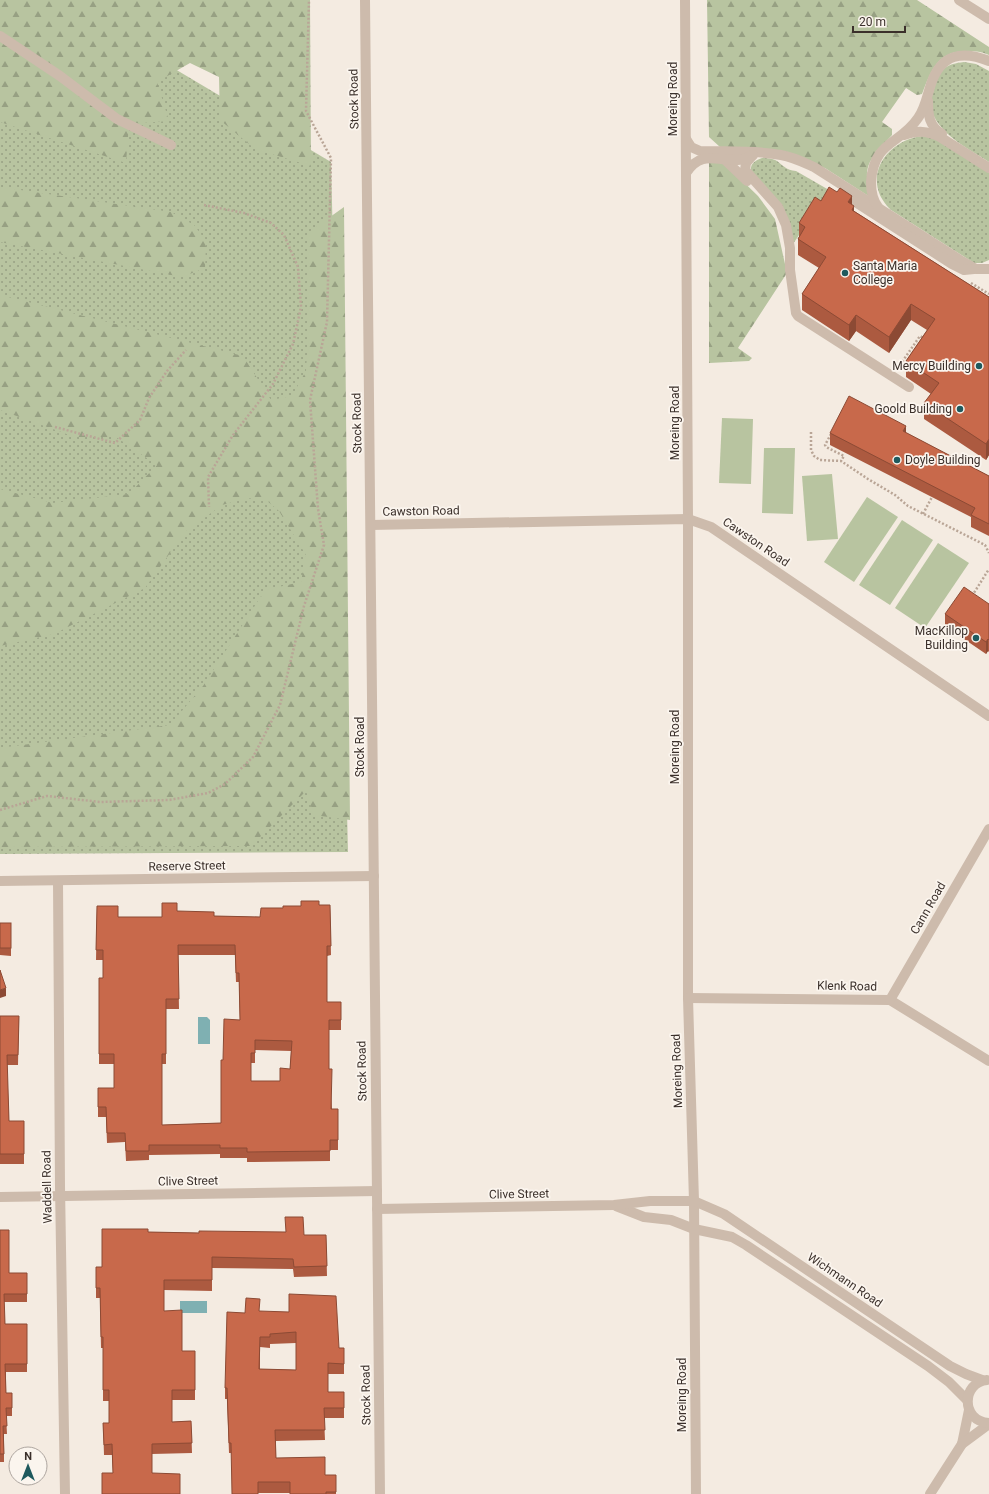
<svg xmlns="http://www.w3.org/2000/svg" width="989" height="1494" viewBox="0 0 989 1494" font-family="Roboto,sans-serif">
<defs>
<pattern id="grass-dots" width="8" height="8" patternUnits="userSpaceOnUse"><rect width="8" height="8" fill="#b8c4a0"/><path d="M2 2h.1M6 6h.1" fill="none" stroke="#97a083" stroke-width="1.8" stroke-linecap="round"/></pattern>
<pattern id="forest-firs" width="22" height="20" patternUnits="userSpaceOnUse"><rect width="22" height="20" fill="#b8c4a0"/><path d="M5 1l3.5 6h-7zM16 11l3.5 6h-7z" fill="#97a083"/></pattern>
</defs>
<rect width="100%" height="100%" fill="#f4ebe1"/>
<g fill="url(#grass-dots)">
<polygon points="0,0 59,0 331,162 348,852 0,854"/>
<path d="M964,62L976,64L989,71V162C968,148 929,130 931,100C932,95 934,90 935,85C940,68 947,64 964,62Z"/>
<path d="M922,136C947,139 968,159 989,173V260L982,263H974L891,210C860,181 884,141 922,136Z"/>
<path d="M762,158C765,158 769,158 772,159C781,161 783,170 796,171L829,190L793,244L790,230L751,172C750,164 754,161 762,158Z"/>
</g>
<g fill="url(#forest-firs)">
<polygon points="0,0 310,0 311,166 255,149 220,120 219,77 190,63 157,82 169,121 129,124 126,163 0,122"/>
<path d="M707,0H917L989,47V55C981,51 973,51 965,51C937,52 931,71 922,94L917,95L906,88L882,122L892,129V135C870,160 862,163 870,197L825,168L720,147L709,137Z"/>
<polygon points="709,163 724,163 758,196 775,219 787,273 738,348 752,358 749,361 709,363"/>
<polygon points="0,187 171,212 194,225 206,241 205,268 182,277 0,242"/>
<polygon points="344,207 350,820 314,815 306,791 251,846 0,847 0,748 170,725 203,686 265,590 301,582 306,555 279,511 266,500 247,498 222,505 185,532 145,588 54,634 0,646 0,489 53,503 129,494 157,465 116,437 75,437 0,410 0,295 243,356 271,400 292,396 306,371 309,320 309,232"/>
</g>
<g fill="#b8c4a0">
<polygon points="722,418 753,419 751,484 719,483"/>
<polygon points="764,448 795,448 793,514 762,513"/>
<polygon points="832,474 838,539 807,541 802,476"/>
<polygon points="867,497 898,517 854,582 824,562"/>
<polygon points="902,520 933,540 890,605 859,585"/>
<polygon points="938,543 969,563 925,628 895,608"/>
</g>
<g fill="#7fb0b2">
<polygon points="198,1017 207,1017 210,1020 210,1044 198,1044"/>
<rect x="180" y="1301" width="27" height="12"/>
</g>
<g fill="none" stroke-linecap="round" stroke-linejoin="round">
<g stroke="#b9a596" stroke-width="2.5" stroke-dasharray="2 2" stroke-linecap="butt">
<polyline points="204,205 244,213 271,223 284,235 298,267 301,307 293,344 273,384 233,435 208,477 209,507"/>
<polyline points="971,283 989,294"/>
<polyline points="900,365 920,336 925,339"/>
<polyline points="55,427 115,443 140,420 149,398 167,371 186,350"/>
<polyline points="811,432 811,450 814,456 820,460 841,461 868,479 895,495 908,506 985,545 989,553"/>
<polyline points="831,434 825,445 826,447 844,456 841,461"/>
<polyline points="923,514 932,497"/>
<polyline points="972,596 989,569"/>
<polyline points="0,810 47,796 100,802 169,800 208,793 225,784 253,757 280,705 304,606 324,545 318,509 310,400 327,322 331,158 306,111 309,0"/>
</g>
<g stroke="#cdbbac" stroke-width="10">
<polyline points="0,36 60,76 117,119 171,145"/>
<path d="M928,101C928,115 929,126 942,134"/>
<path d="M904,135C918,130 927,131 940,137L989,168"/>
<path d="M686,139L691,147L700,151C727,152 755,150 781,155C793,157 803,162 814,167L960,260L976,269H989"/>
<polyline points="753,155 746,163 745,170 778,207 786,225 790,248 790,270 796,313 798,316 909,387"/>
<polyline points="724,159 747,181"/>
<path d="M686,173C701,150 716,161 738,160C743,160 748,157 753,155"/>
<polyline points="843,194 952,264 964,270 974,269"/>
<path d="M878,207C872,199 871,191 871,182C874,140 900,145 918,118C925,109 927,96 931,84C941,54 962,50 989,61"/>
</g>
<g stroke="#cdbbac" stroke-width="10">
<polyline points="685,0 688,519 688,998 694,1201 696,1494"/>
<polyline points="371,525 688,519 711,527 989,716"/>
<polyline points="0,881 374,876"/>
<polyline points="58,881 60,1186 65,1494"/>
<polyline points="688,998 890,1000 989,1061"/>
<polyline points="890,1000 989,829"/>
<polyline points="0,1197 377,1191"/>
<polyline points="962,1444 969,1410"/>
<polyline points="930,1494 962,1444 989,1424"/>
</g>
<g stroke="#cdbbac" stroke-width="10">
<polyline points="365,0 380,1494"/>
<polyline points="959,0 989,19"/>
<polyline points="616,1206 644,1217 671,1220 694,1229 732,1237 746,1245 928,1366 949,1382 967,1400"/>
<polyline points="377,1209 614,1205 650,1201 694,1201 724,1214 950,1366 966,1374 982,1380"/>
<path d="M987,1380C962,1382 960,1421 989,1423"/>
</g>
</g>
<g fill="#ac5a40" fill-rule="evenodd">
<polygon points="837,192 852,204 854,211 989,297 989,455 986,460 924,419 924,403 931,394 906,377 906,361 927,330 911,320 889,353 856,331 849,341 802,310 802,294 819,268 798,255 798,239 799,237 799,223 821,201"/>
<polygon points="830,433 906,433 989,476 989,536 971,527 971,517 830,445"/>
<polygon points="989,604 989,652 988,651 986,654 945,626 945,614"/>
<path d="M319,905H330L331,955L327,956V1002H341V1030H329V1069L332,1109H338V1150H330V1161L247,1162V1158H220V1154L149,1155V1160L126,1161L125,1142L107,1143L106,1117H98V1088H114V1064H99V978H103V960H96L97,906L118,917H162L177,911L214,916L260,917L283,908ZM178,955H235L236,982H239L240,1020L223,1060L221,1123L162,1125V1064H166V1009H179ZM255,1050L291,1051L290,1069L280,1081H251V1063H255Z"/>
<polygon points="0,923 11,923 11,956 0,955"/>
<polygon points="0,1016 19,1016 18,1065 7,1065 9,1121 24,1121 24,1164 0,1164"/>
<polygon points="0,1230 9,1273 27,1273 27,1302 4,1302 5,1324 27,1324 27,1372 6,1372 6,1393 12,1393 12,1416 6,1416 7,1434 4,1434 4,1462 0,1462 0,1477"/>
<polygon points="148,1232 304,1235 326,1235 327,1276 294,1277 293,1269 212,1268 212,1291 164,1290 164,1311 182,1351 195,1351 195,1400 172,1400 172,1422 191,1421 192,1453 152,1454 152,1473 180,1494 102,1494 102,1473 113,1473 112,1455 104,1455 103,1423 109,1423 109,1401 103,1401 103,1348 101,1348 100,1298 96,1298 96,1267 102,1267"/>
<path d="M260,1311L339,1348H344V1374H328V1392H344V1418H324L325,1440L276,1441V1458L325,1475H336V1494H290V1493H258L231,1453H229L227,1399H225V1388L245,1313ZM296,1343V1370L260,1369V1347L270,1348V1344Z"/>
</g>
<g fill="#8c4a34">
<polygon points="852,196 852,209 854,206 854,222 848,202"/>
<polygon points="911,304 911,320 889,353 889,337"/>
<polygon points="856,315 856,331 849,341 849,325"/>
<polygon points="906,426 906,437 903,431"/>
<polygon points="989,439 989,455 986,460 986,444"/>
<polygon points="988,639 988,651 986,654 986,642"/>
<polygon points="6,988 6,996 0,998 0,990"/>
</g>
<g fill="#c8694b" stroke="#8c4a34" fill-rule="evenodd">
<polygon points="829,187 837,192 840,188 852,196 848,202 854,206 852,210 989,297 989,439 986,444 924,403 939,383 906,361 935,319 911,304 889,337 856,315 849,325 802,294 826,257 798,239 805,227 799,223 815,197 821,201"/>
<polygon points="849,396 906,426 903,431 989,476 989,524 971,515 975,508 830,433"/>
<polygon points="964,587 989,604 989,640 988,639 986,642 945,614"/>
<path d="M301,901H319V905H330L331,946H327V1002H341V1020H329V1069H332L331,1109H338V1140H330V1151L247,1152V1148H220V1145H149V1151H126L125,1133H107L106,1107H98V1088H114V1054H99V978H103V950H96L97,906H118V917H162V903H177V911L214,912V916L260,917L261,908H283V906H301ZM178,945H235L236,973H239L240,1020L224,1019L223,1060H221V1123L162,1125V1054H166V999H179ZM255,1040L292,1041L290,1069L280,1068V1081H251V1053H255Z"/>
<rect x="0" y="923" width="11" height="25"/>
<polygon points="0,970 6,988 0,990"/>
<polygon points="0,1016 19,1016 18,1055 7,1055 9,1121 24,1121 24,1154 0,1154"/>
<polygon points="285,1217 303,1217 304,1235 326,1235 327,1266 294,1267 293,1259 212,1257 212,1280 164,1280 164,1311 182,1310 182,1351 195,1351 195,1390 172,1390 172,1422 191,1421 192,1443 152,1444 152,1473 180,1474 180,1494 102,1494 102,1473 113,1473 112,1444 104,1445 103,1423 109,1423 109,1390 103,1390 103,1337 101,1337 100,1288 96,1288 96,1267 102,1267 102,1229 148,1229 148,1232 199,1233 199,1231 286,1232"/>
<polygon points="0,1230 9,1230 9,1273 27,1273 27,1294 4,1294 5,1324 27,1324 27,1364 5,1364 6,1393 12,1393 12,1408 6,1408 7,1426 3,1426 4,1454 0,1454"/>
<path d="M289,1294L336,1296L339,1348H344V1364L328,1363V1392H344V1408H324L325,1430H275L276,1458L325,1457V1475H336V1492H326V1494H290V1482H258V1494H232L231,1443H229L227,1388H225L227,1312L245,1313L246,1298L260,1299L259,1311L289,1312ZM296,1332V1370L259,1369L260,1337H270V1334Z"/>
</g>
<g fill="#1f5a5e" stroke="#fbf5ee" stroke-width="1.5">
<circle cx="845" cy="273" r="4"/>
<circle cx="979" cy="366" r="4"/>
<circle cx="960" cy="409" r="4"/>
<circle cx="897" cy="460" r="4"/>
<circle cx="976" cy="638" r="4"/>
</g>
<g text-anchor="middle" stroke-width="3.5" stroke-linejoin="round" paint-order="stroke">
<g font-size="12" fill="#3b302b" stroke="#fbf5ee">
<text transform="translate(354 99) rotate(-91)" y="4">Stock Road</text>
<text transform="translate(673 99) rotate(-90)" y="4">Moreing Road</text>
<text transform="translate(357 423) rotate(-91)" y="4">Stock Road</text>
<text transform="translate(675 423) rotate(-90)" y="4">Moreing Road</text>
<text transform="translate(421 511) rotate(-1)" y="4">Cawston Road</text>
<text transform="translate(756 542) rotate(34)" y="4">Cawston Road</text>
<text transform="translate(360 747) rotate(-90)" y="4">Stock Road</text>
<text transform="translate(675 747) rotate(-90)" y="4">Moreing Road</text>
<text transform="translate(187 866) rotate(-1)" y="4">Reserve Street</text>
<text transform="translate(928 908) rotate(-60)" y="4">Cann Road</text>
<text transform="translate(847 986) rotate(1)" y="4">Klenk Road</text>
<text transform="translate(362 1071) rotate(-91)" y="4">Stock Road</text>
<text transform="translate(677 1071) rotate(-92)" y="4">Moreing Road</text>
<text transform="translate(188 1181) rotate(-1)" y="4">Clive Street</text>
<text transform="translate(47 1187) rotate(-91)" y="4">Waddell Road</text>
<text transform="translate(519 1194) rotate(-1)" y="4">Clive Street</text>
<text transform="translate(845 1280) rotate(34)" y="4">Wichmann Road</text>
<text transform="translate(366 1395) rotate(-91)" y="4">Stock Road</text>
<text transform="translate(682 1395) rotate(-90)" y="4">Moreing Road</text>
</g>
<g font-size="12" fill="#3b302b" stroke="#fbf5ee" text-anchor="end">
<text x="853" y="270" text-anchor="start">Santa Maria<tspan x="853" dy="14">College</tspan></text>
<text x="971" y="370">Mercy Building</text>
<text x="952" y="413">Goold Building</text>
<text x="905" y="464" text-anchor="start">Doyle Building</text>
<text x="968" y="635">MacKillop<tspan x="968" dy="14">Building</tspan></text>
</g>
</g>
<g transform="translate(28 1466)"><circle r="19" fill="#fbf5ee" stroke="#aea6a0"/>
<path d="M0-3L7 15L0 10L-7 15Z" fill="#1f5a5e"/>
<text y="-6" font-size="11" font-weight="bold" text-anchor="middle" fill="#3b302b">N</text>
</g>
<path d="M853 26v6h52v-6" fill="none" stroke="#3b302b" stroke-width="2"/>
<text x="859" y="26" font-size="12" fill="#3b302b" stroke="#fbf5ee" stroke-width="3" paint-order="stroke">20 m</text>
</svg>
